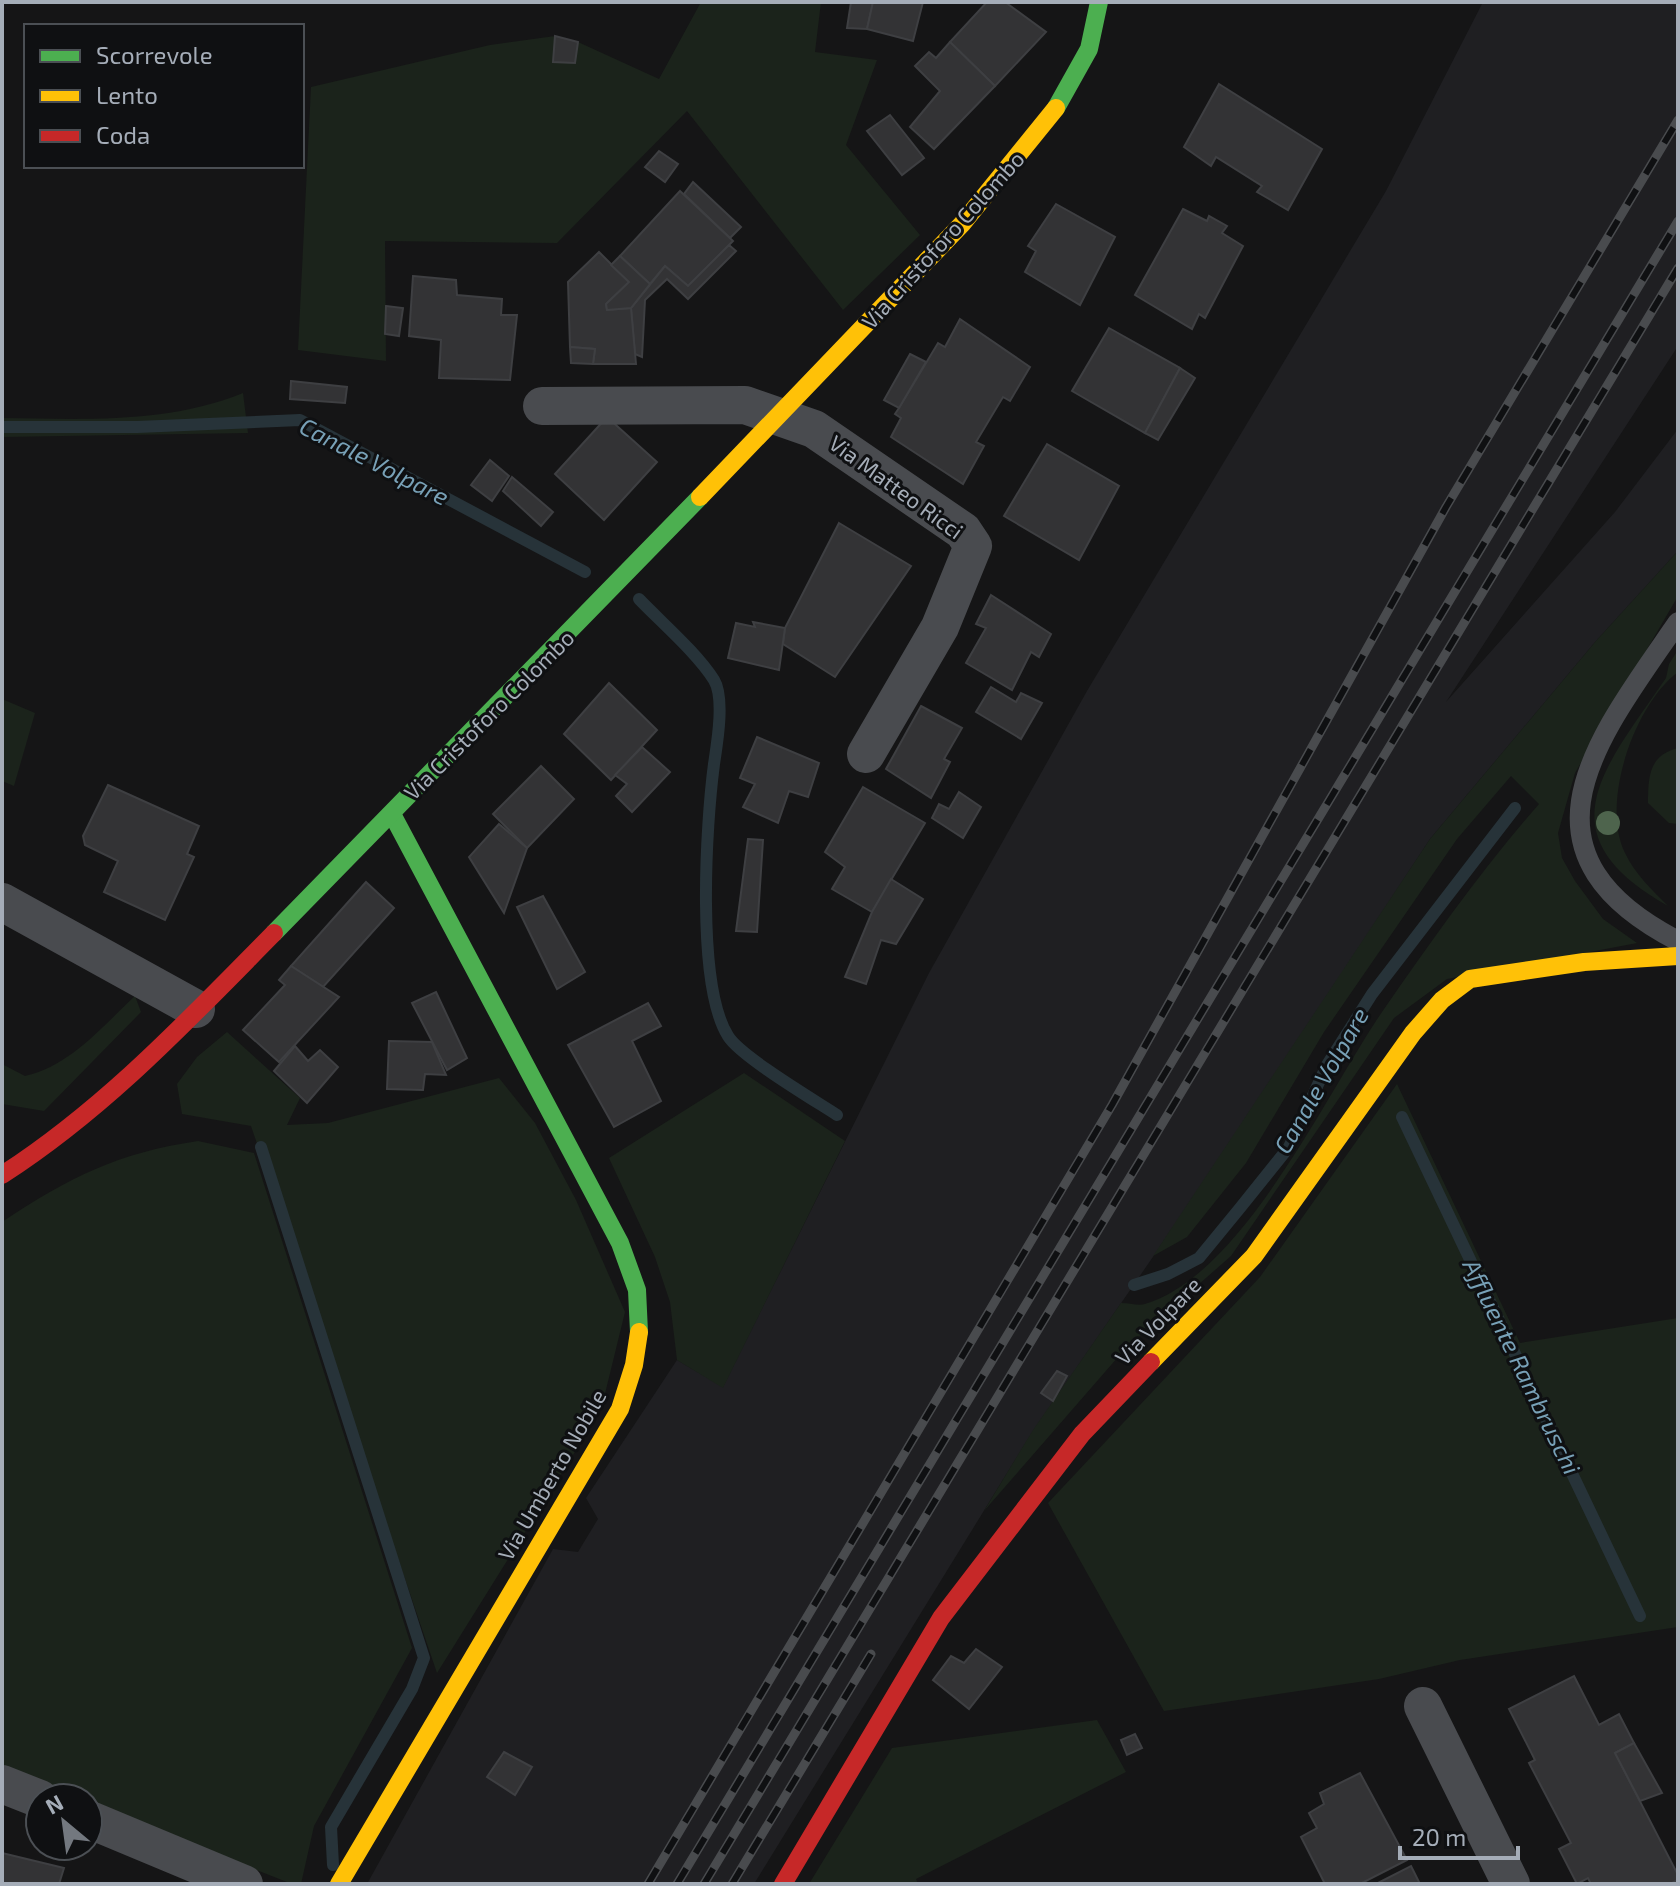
<svg xmlns="http://www.w3.org/2000/svg" width="1680" height="1886" viewBox="0 0 1680 1886" font-family="'Exo 2',sans-serif">
<rect width="100%" height="100%" fill="#151516"/>
<polygon fill="#1f1f22" points="1483,2 1678,2 1678,346 1446,702 1615,512 1678,429 1678,551 1596,641 1430,839 1219,1161 1033,1431 754,1884 367,1884 553,1549 578,1552 598,1519 586,1498 677,1360 723,1387 929,973 1087,691 1386,191"/>
<g fill="#1b231b">
<polygon points="701,2 821,2 815,52 877,60 846,145 920,235 843,310 687,111 557,243 385,241 386,361 298,350 311,87 490,45 555,36 578,42 659,79"/>
<path d="M243,393L248,433L2,437V418C83,419 167,424 243,393Z"/>
<path d="M1678,551V596L1575,773L1558,833L1562,858L1575,881L1603,919L1637,943L1447,979L1394,1018L1231,1256L1125,1349L984,1511L1033,1430L1121,1303C1129,1303 1139,1306 1145,1304C1243,1275 1327,1092 1382,1012C1432,940 1482,869 1539,804L1511,776L1457,839L1324,1032L1246,1163L1187,1237L1153,1256L1430,839L1596,641Z"/>
<path d="M1678,650V672C1635,704 1600,802 1625,853C1635,874 1652,890 1668,906C1541,834 1604,769 1666,678L1669,664Z"/>
<polygon points="2,699 35,713 14,786 2,781"/>
<path d="M1678,748V824L1669,823L1648,803C1648,777 1649,755 1678,748Z"/>
<path d="M135,996L141,1012L44,1111L2,1104V1064L25,1076C70,1066 103,1026 135,996Z"/>
<polygon points="227,1032 300,1098 287,1125 328,1123 499,1078 535,1123 576,1200 625,1312 601,1410 437,1673 251,1126 182,1114 177,1084 197,1057"/>
<polygon points="744,1073 845,1141 723,1388 677,1360 670,1302 655,1257 609,1158"/>
<polygon points="1397,1084 1520,1343 1678,1318 1678,1627 1460,1660 1379,1679 1164,1711 1048,1503 1260,1277"/>
<path d="M198,1141L254,1153L412,1648L314,1826L301,1884H292L88,1804V1798H74L2,1770V1222C70,1177 117,1153 198,1141Z"/>
<polygon points="1097,1720 1126,1772 916,1879 918,1884 809,1884 892,1748"/>
</g>
<g fill="none" stroke-linecap="round" stroke-linejoin="round">
<g stroke="#273339" stroke-width="12">
<polyline points="2,427 137,427 300,420 585,572"/>
<path d="M639,599C662,623 697,653 714,680C725,698 717,744 714,764C706,825 696,985 728,1036C740,1056 814,1100 837,1115"/>
<polyline points="1402,1117 1640,1616"/>
<polyline points="261,1147 424,1658 412,1689 331,1827 333,1865"/>
<polyline points="1134,1285 1168,1274 1199,1258 1240,1208 1289,1147 1327,1065 1372,994 1515,808"/>
</g>
</g>
<g fill="#333335" stroke="#3e3f42" stroke-width="2">
<polygon points="851,2 873,2 867,29 847,28"/>
<polygon points="873,2 923,2 913,41 867,29"/>
<polygon points="987,2 1005,2 1046,32 995,86 950,42"/>
<polygon points="555,36 578,42 575,63 553,62"/>
<polygon points="950,42 995,86 934,149 910,127 940,91 915,66 929,52 936,58"/>
<polygon points="1219,84 1322,149 1288,210 1257,192 1262,186 1216,157 1211,166 1184,147"/>
<polygon points="890,115 924,158 902,175 867,131"/>
<polygon points="659,151 678,164 665,182 645,167"/>
<polygon points="693,182 741,227 730,238 684,194"/>
<polygon points="680,191 733,241 688,286 665,266 650,284 620,256"/>
<polygon points="1056,204 1115,237 1080,305 1025,272 1036,251 1028,246"/>
<polygon points="1183,209 1207,221 1209,216 1227,226 1222,233 1243,246 1205,318 1199,314 1192,329 1135,295"/>
<polygon points="729,245 736,251 688,299 667,279 645,300 642,357 635,354 631,308 665,266 688,286"/>
<polygon points="599,252 629,282 606,304 607,310 631,308 636,364 593,364 595,349 570,347 568,282"/>
<polygon points="620,256 650,284 631,308 607,310 606,304 629,282 611,265"/>
<polygon points="413,276 456,280 457,295 502,299 501,315 517,315 510,380 439,378 441,340 409,336"/>
<polygon points="386,306 403,308 399,336 385,334"/>
<polygon points="960,319 1030,367 1010,401 1003,397 976,442 984,446 963,484 891,437 901,418 895,414 899,408 938,343 945,347"/>
<polygon points="1109,328 1180,368 1145,433 1072,391"/>
<polygon points="570,347 595,349 593,364 571,363"/>
<polygon points="910,354 926,362 899,408 884,400"/>
<polygon points="1180,368 1195,378 1158,440 1145,433"/>
<polygon points="291,381 347,387 345,403 290,399"/>
<polygon points="607,417 657,462 604,520 555,474"/>
<polygon points="1047,444 1119,486 1079,560 1004,516"/>
<polygon points="490,460 509,476 492,501 471,485"/>
<polygon points="512,477 553,512 541,526 503,491"/>
<polygon points="839,523 911,566 835,677 783,644 785,628"/>
<polygon points="991,595 1051,634 1039,657 1031,652 1012,690 966,663 986,628 976,624"/>
<polygon points="753,622 785,628 779,670 728,658 736,623 755,627"/>
<polygon points="609,683 657,730 611,780 564,734"/>
<polygon points="991,687 1016,702 1021,693 1042,703 1021,739 976,712"/>
<polygon points="921,706 962,728 944,759 950,762 931,798 886,769"/>
<polygon points="757,737 819,763 808,797 789,791 778,823 743,807 755,784 740,778"/>
<polygon points="642,747 670,772 632,812 616,796 627,784 615,775"/>
<polygon points="541,766 574,799 527,848 493,814"/>
<polygon points="108,785 199,826 187,854 194,857 165,920 104,892 118,861 85,845 83,836"/>
<polygon points="863,787 925,823 872,912 832,889 845,867 825,852"/>
<polygon points="959,792 981,807 963,838 932,818 939,804 949,809"/>
<polygon points="499,824 527,848 504,913 469,857"/>
<polygon points="748,839 763,840 757,932 736,931"/>
<polygon points="891,879 923,899 896,944 881,940 866,984 845,977 872,912"/>
<polygon points="366,882 394,908 323,987 291,966"/>
<polygon points="543,896 585,972 557,989 517,907"/>
<polygon points="291,966 339,997 279,1062 243,1030 285,985 279,980"/>
<polygon points="436,992 467,1058 447,1070 412,1003"/>
<polygon points="648,1003 661,1026 632,1041 661,1101 614,1127 568,1045"/>
<polygon points="389,1041 432,1042 446,1075 425,1074 423,1090 387,1089"/>
<polygon points="295,1046 308,1061 320,1050 338,1067 307,1103 274,1071"/>
<polygon points="1057,1371 1067,1376 1053,1401 1041,1393"/>
<polygon points="976,1649 1002,1667 969,1709 933,1680 951,1656 964,1663"/>
<polygon points="1574,1676 1599,1725 1619,1714 1634,1743 1615,1753 1678,1875 1678,1880 1670,1884 1591,1884 1588,1878 1577,1884 1559,1849 1571,1843 1529,1763 1535,1760 1509,1709"/>
<polygon points="1135,1734 1142,1748 1127,1755 1121,1740"/>
<polygon points="1634,1743 1662,1793 1640,1801 1615,1753"/>
<polygon points="504,1752 532,1767 515,1795 487,1777"/>
<polygon points="1360,1773 1407,1860 1360,1884 1325,1884 1301,1837 1317,1828 1309,1813 1324,1804 1320,1793"/>
<polygon points="2,1853 64,1868 59,1884 2,1884"/>
<polygon points="1411,1866 1420,1884 1376,1884"/>
</g>
<g fill="none" stroke-linecap="round" stroke-linejoin="round">
<path stroke="#494b4f" stroke-width="20" d="M1678,622C1598,738 1504,851 1678,941"/>
<g stroke="#494b4f" stroke-width="38">
<polyline points="542,406 745,405 814,429 963,531 973,546 940,627 866,754"/>
<polyline points="2,902 196,1009"/>
<polyline points="1423,1706 1511,1884"/>
<polyline points="2,1784 40,1799"/>
<polyline points="88,1819 244,1884"/>
</g>
<g stroke="#4caf50" stroke-width="18">
<polyline points="1056,108 1089,49 1099,2"/>
<polyline points="392,814 620,1243 637,1290 639,1332"/>
<polyline points="274,933 700,497"/>
</g>
<g stroke="#ffc107" stroke-width="18">
<polyline points="700,497 962,224 1056,108"/>
<polyline points="1151,1362 1254,1256 1413,1033 1442,1000 1470,979 1584,962 1678,956"/>
<polyline points="339,1884 620,1409 634,1365 639,1332"/>
</g>
<g stroke="#c62828" stroke-width="18">
<path d="M2,1175C106,1108 188,1020 274,933"/>
<polyline points="783,1884 941,1618 1082,1434 1151,1362"/>
</g>
<g stroke="#494b4e" stroke-width="9">
<g id="rail">
<polyline points="648,1884 1112,1105 1446,507 1678,120"/>
<polyline points="677,1884 1678,221"/>
<polyline points="704,1884 1678,268"/>
<polyline points="732,1884 871,1654"/>
</g>
</g>
<use href="#rail" stroke="#0f1012" stroke-width="6" stroke-dasharray="18" stroke-linecap="butt"/>
</g>
<circle fill="#4e644d" cx="1608" cy="823" r="12"/>
<g text-anchor="middle" stroke-width="6" stroke-linejoin="round" paint-order="stroke">
<g font-size="22" fill="#a5adb8" stroke="#0f1012">
<text transform="translate(943 240) rotate(-48)" y="8">Via Cristoforo Colombo</text>
<text transform="translate(896 487) rotate(36)" y="8">Via Matteo Ricci</text>
<text transform="translate(489 715) rotate(-45)" y="8">Via Cristoforo Colombo</text>
<text transform="translate(1158 1321) rotate(-46)" y="8">Via Volpare</text>
<text transform="translate(552 1475) rotate(-60)" y="8">Via Umberto Nobile</text>
</g>
<g font-size="24" font-style="italic" fill="#78a1b7" stroke="#0f1012">
<text transform="translate(374 462) rotate(27)" y="8">Canale Volpare</text>
<text transform="translate(1322 1081) rotate(-60)" y="8">Canale Volpare</text>
<text transform="translate(1521 1367) rotate(64)" y="8">Affluente Rambruschi</text>
</g>
</g>
<rect width="1680" height="1886" fill="none" stroke="#a5adb8" stroke-width="8"/>
<rect x="24" y="24" width="280" height="144" fill="#0f1012" stroke="#4b4f54" stroke-width="2"/>
<rect x="40" y="50" width="40" height="12" fill="#4caf50" stroke="#4b4f54" stroke-width="2"/>
<text x="96" y="64" font-size="24" fill="#a5adb8">Scorrevole</text>
<rect x="40" y="90" width="40" height="12" fill="#ffc107" stroke="#4b4f54" stroke-width="2"/>
<text x="96" y="104" font-size="24" fill="#a5adb8">Lento</text>
<rect x="40" y="130" width="40" height="12" fill="#c62828" stroke="#4b4f54" stroke-width="2"/>
<text x="96" y="144" font-size="24" fill="#a5adb8">Coda</text>
<g transform="translate(64 1822) rotate(331)"><circle r="38" fill="#0f1012" stroke="#4b4f54" stroke-width="2"/>
<path d="M0-6L14 30L0 20L-14 30Z" fill="#73787f"/>
<text y="-12" font-size="22" font-weight="bold" text-anchor="middle" fill="#a5adb8">N</text>
</g>
<path d="M1400 1846v12h118v-12" fill="none" stroke="#a5adb8" stroke-width="4"/>
<text x="1412" y="1846" font-size="24" fill="#a5adb8" stroke="#0f1012" stroke-width="6" paint-order="stroke">20 m</text>
</svg>
